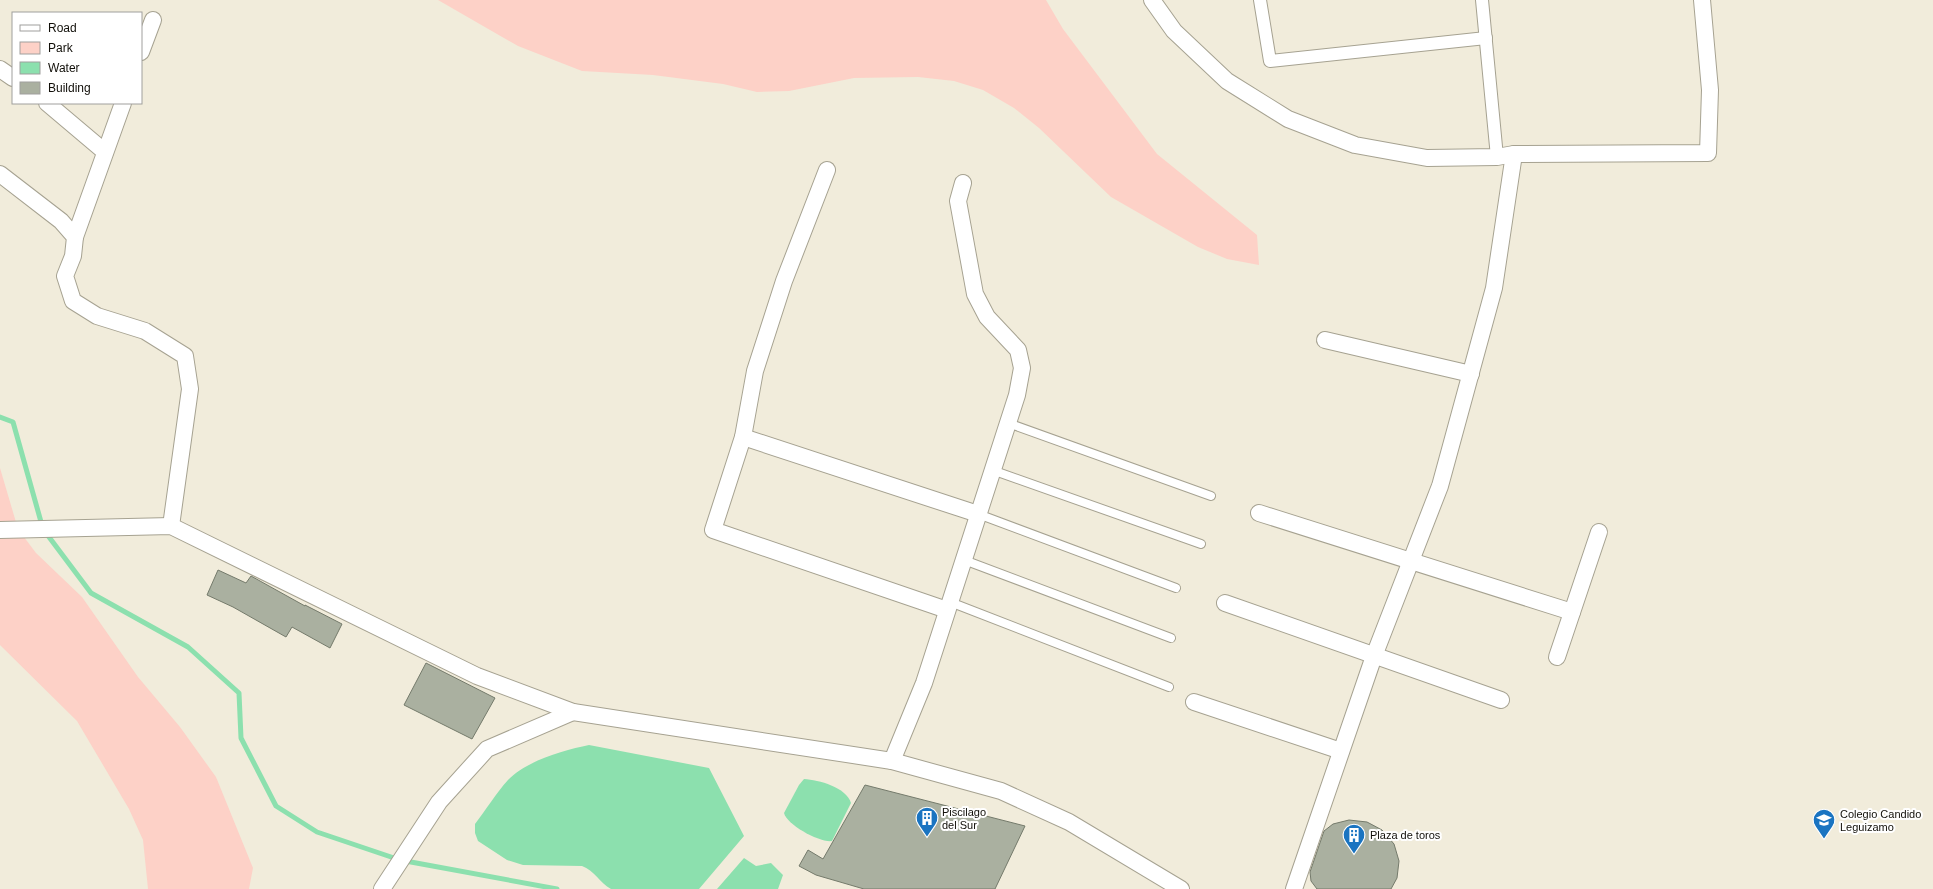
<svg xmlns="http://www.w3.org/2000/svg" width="1933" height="889" viewBox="0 0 1933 889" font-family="Helvetica,sans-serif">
<rect width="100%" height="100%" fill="#f1ecdb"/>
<g fill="#fdd1c7">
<polygon points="438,0 1046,0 1063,29 1157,154 1257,235 1259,265 1227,259 1198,247 1111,197 1039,128 1014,108 983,90 954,81 918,77 854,78 789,91 757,92 723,84 653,75 582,71 518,46"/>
<polygon points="0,468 18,529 36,553 82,597 138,677 180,727 216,777 253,868 249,889 148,889 143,840 129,809 77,721 0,645"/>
</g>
<g fill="#8ce0ae">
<path d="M589,745L709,768L744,836L699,889H611C600,883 594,870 582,866L523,865L507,860L478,841L475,833V824C486,810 496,793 508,780C526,761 564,750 589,745Z"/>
<path d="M804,779C819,780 846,787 851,803L832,841C820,843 787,825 784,813L799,785Z"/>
<polygon points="744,858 756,866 771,863 783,875 778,889 717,889"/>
</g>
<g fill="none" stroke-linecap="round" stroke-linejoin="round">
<polyline stroke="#8ce0ae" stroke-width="5" points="0,417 13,422 43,529 91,593 188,647 239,693 241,738 276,806 317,832 400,860 557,889"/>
</g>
<g fill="#aab0a0" stroke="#747a6b">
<polygon points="218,570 246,583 251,576 305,606 305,605 342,624 330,648 292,627 286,637 233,607 207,595"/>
<polygon points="426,663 495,698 472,739 404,705"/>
<polygon points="865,785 1025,826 995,889 864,889 816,875 799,866 808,850 823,859"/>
<polygon points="1349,820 1367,822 1382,830 1394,844 1399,861 1397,878 1391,889 1317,889 1311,881 1310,872 1324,831 1333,824"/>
</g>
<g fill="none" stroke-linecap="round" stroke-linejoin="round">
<g stroke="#a6a291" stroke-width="10">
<g id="service">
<polyline points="1008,423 1211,496"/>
<polyline points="992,470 1201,544"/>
<polyline points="978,514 1176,588"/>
<polyline points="964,560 1171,638"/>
<polyline points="950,602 1169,687"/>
</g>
</g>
<g stroke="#a6a291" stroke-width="14">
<g id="pedestrian">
<polyline points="1260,0 1270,61 1486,38"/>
<polyline points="1482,0 1497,157"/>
</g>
</g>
<g stroke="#a6a291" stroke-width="18">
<g id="minor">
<polyline points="1152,0 1174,31 1227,81 1288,119 1355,145 1427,158 1497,157 1514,154 1708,153 1710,90 1702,0"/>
<polyline points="141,52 153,20"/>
<polyline points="0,69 13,78"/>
<polyline points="47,103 105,152"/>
<polyline points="827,170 784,281 755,371 743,437 713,530 947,610"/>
<polyline points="0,174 61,221 75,237 73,256 65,276 73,301 97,316 145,331 185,356 190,389 171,526"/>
<polyline points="75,237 123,103"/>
<polyline points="1325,340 1471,374"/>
<polyline points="743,437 978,514"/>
<polyline points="1259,513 1572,612"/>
<polyline points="0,530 171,526 477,676 573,712 892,761 1001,791 1069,822 1181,889"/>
<polyline points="1225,603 1501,700"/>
<polyline points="1557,657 1599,532"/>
<polyline points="1194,702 1341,751"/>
<polyline points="892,761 924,683 1017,395 1022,368 1018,350 987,317 975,294 958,201 963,183"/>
<polyline points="382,889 439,802 487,749 573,712"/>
<polyline points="1294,889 1374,656 1440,486 1494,288 1514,154"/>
</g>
</g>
<use href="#service" stroke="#fff" stroke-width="8"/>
<use href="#pedestrian" stroke="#fff" stroke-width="12"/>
<use href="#minor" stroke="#fff" stroke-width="16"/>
</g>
<defs>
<g id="building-pin" transform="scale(1.15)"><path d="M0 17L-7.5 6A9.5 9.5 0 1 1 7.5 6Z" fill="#1a74c1" stroke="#fff"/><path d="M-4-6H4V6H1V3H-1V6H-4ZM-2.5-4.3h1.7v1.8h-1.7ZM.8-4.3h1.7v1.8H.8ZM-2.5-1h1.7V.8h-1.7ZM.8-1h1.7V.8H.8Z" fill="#fff"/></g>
<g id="school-pin" transform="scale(1.15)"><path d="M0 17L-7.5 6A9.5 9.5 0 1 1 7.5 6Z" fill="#1a74c1" stroke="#fff"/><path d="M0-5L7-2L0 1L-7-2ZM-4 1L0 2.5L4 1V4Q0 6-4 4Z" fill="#fff"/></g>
</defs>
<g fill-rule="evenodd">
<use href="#building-pin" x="927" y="818"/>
<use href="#school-pin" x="1824" y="820"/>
<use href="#building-pin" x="1354" y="835"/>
</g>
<g text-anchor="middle" stroke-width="4" stroke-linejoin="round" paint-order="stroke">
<g font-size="11" fill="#110f09" stroke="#fff" text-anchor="start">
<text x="942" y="816">Piscilago<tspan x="942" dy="13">del Sur</tspan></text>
<text x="1840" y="818">Colegio Candido<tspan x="1840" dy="13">Leguizamo</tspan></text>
<text x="1370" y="839">Plaza de toros</text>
</g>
</g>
<rect x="12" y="12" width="130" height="92" fill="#ffffff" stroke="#a09f9d"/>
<rect x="20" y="25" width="20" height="6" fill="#ffffff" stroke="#a09f9d"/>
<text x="48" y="32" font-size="12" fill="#110f09">Road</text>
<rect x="20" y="42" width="20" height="12" fill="#fdd1c7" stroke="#a09f9d"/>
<text x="48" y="52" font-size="12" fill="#110f09">Park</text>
<rect x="20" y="62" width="20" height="12" fill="#8ce0ae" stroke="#a09f9d"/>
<text x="48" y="72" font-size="12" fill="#110f09">Water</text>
<rect x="20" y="82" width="20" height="12" fill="#aab0a0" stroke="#a09f9d"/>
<text x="48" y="92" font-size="12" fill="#110f09">Building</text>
</svg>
